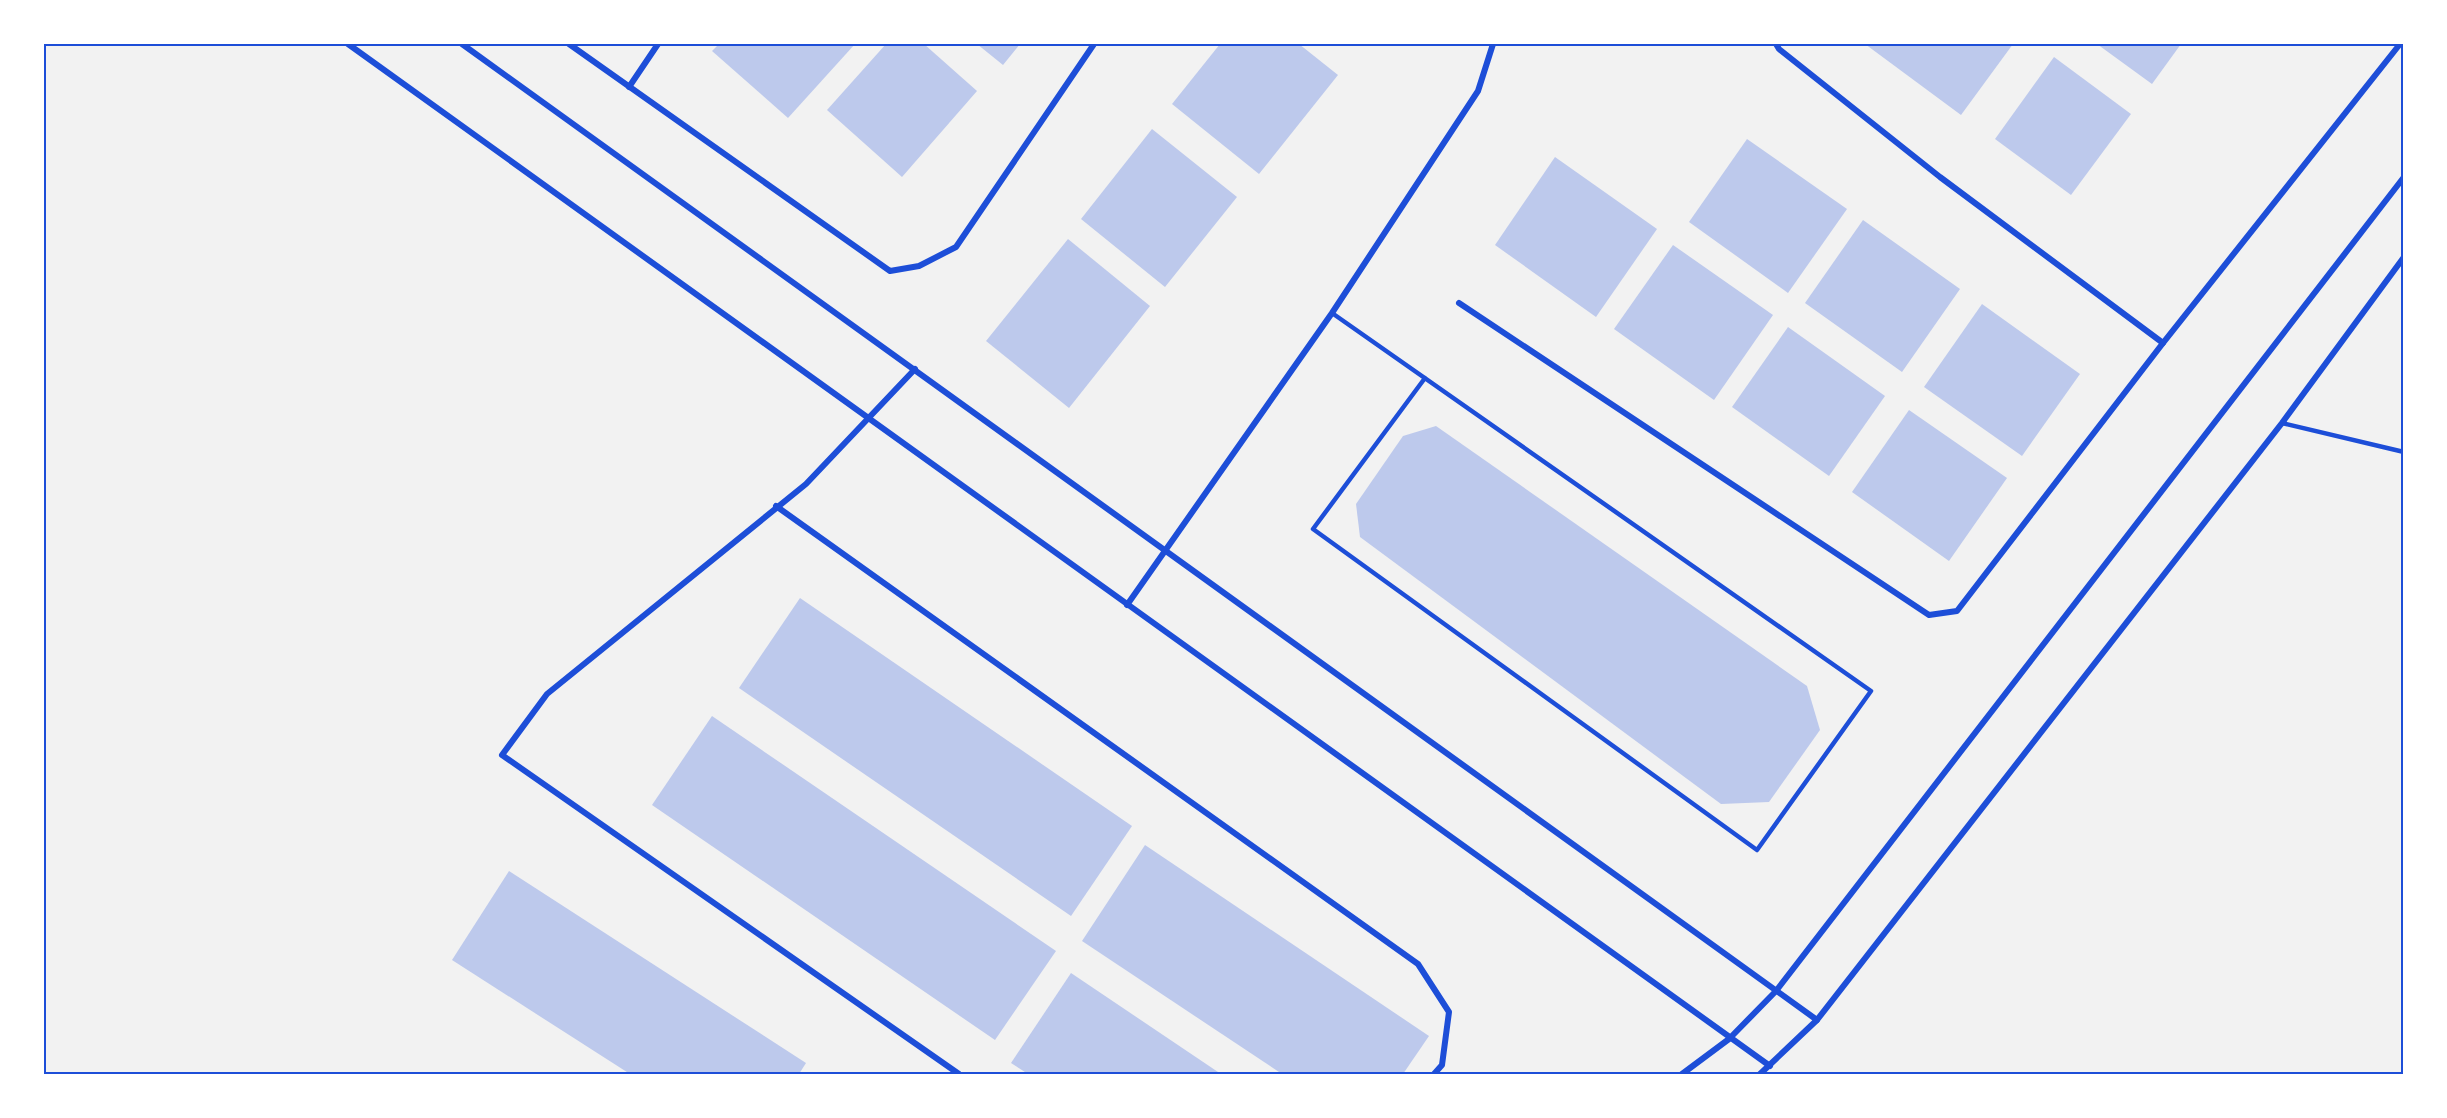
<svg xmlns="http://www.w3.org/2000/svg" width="2447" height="1118" viewBox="0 0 2447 1118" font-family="Quicksand,sans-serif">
<rect width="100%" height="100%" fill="#f2f2f2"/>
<g fill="#bdc9ec">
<polygon points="719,44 855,44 788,118 712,51"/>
<polygon points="886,44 924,44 977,91 902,177 827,110"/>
<polygon points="977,44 1020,44 1003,65"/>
<polygon points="1220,44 1299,44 1338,75 1259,174 1172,104"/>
<polygon points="1865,44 2013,44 1961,115"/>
<polygon points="2097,44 2181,44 2152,84"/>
<polygon points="2054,57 2131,114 2071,195 1995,139"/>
<polygon points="1152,129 1237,197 1165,287 1081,219"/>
<polygon points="1747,139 1847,209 1788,293 1689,222"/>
<polygon points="1555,157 1657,229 1596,317 1495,245"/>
<polygon points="1863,220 1960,289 1902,372 1805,303"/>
<polygon points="1068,239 1150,306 1069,408 986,341"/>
<polygon points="1673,245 1773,315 1714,400 1614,329"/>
<polygon points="1982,304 2080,374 2022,456 1924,387"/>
<polygon points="1788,327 1885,396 1829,476 1732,407"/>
<polygon points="1909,410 2007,478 1949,561 1852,492"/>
<polygon points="1436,426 1807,686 1820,730 1769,802 1721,804 1360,537 1356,504 1403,436"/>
<polygon points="800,598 1132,826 1071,916 739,688"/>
<polygon points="712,716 1056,951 995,1040 652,805"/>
<polygon points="1145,845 1429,1036 1403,1074 1282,1074 1082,941"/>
<polygon points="509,871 806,1063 799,1074 630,1074 452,960"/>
<polygon points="1071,973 1221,1074 1028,1074 1011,1063"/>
</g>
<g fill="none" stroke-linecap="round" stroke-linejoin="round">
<g stroke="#1d4ed8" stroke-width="4.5">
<polyline points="1332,313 1871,691 1757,850 1313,529 1425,378"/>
<polyline points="2282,423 2404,452"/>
</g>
<g stroke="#1d4ed8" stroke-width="6">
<polyline points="348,44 1770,1066"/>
<polyline points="462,44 1817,1020"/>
<polyline points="569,44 890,271 919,266 956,247 1094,44"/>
<polyline points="1776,44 1779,49 1940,177 2163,343"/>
<polyline points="629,87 658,44"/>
<polyline points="1459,303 1929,615 1957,611 2163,343 2400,44"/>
<polyline points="915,369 806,484 547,694 502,755 959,1074"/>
<polyline points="776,506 1418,964 1449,1012 1442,1065 1434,1074"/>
<polyline points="1127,605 1332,313 1478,91 1493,44"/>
<polyline points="1682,1074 1729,1039 1776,991 2404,177"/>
<polyline points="1760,1074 1817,1020 2282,423 2404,257"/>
</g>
</g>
<rect width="2447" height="1118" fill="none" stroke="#ffffff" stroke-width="90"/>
<rect x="45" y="45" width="2357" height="1028" fill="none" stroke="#1d4ed8" stroke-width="2"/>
</svg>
